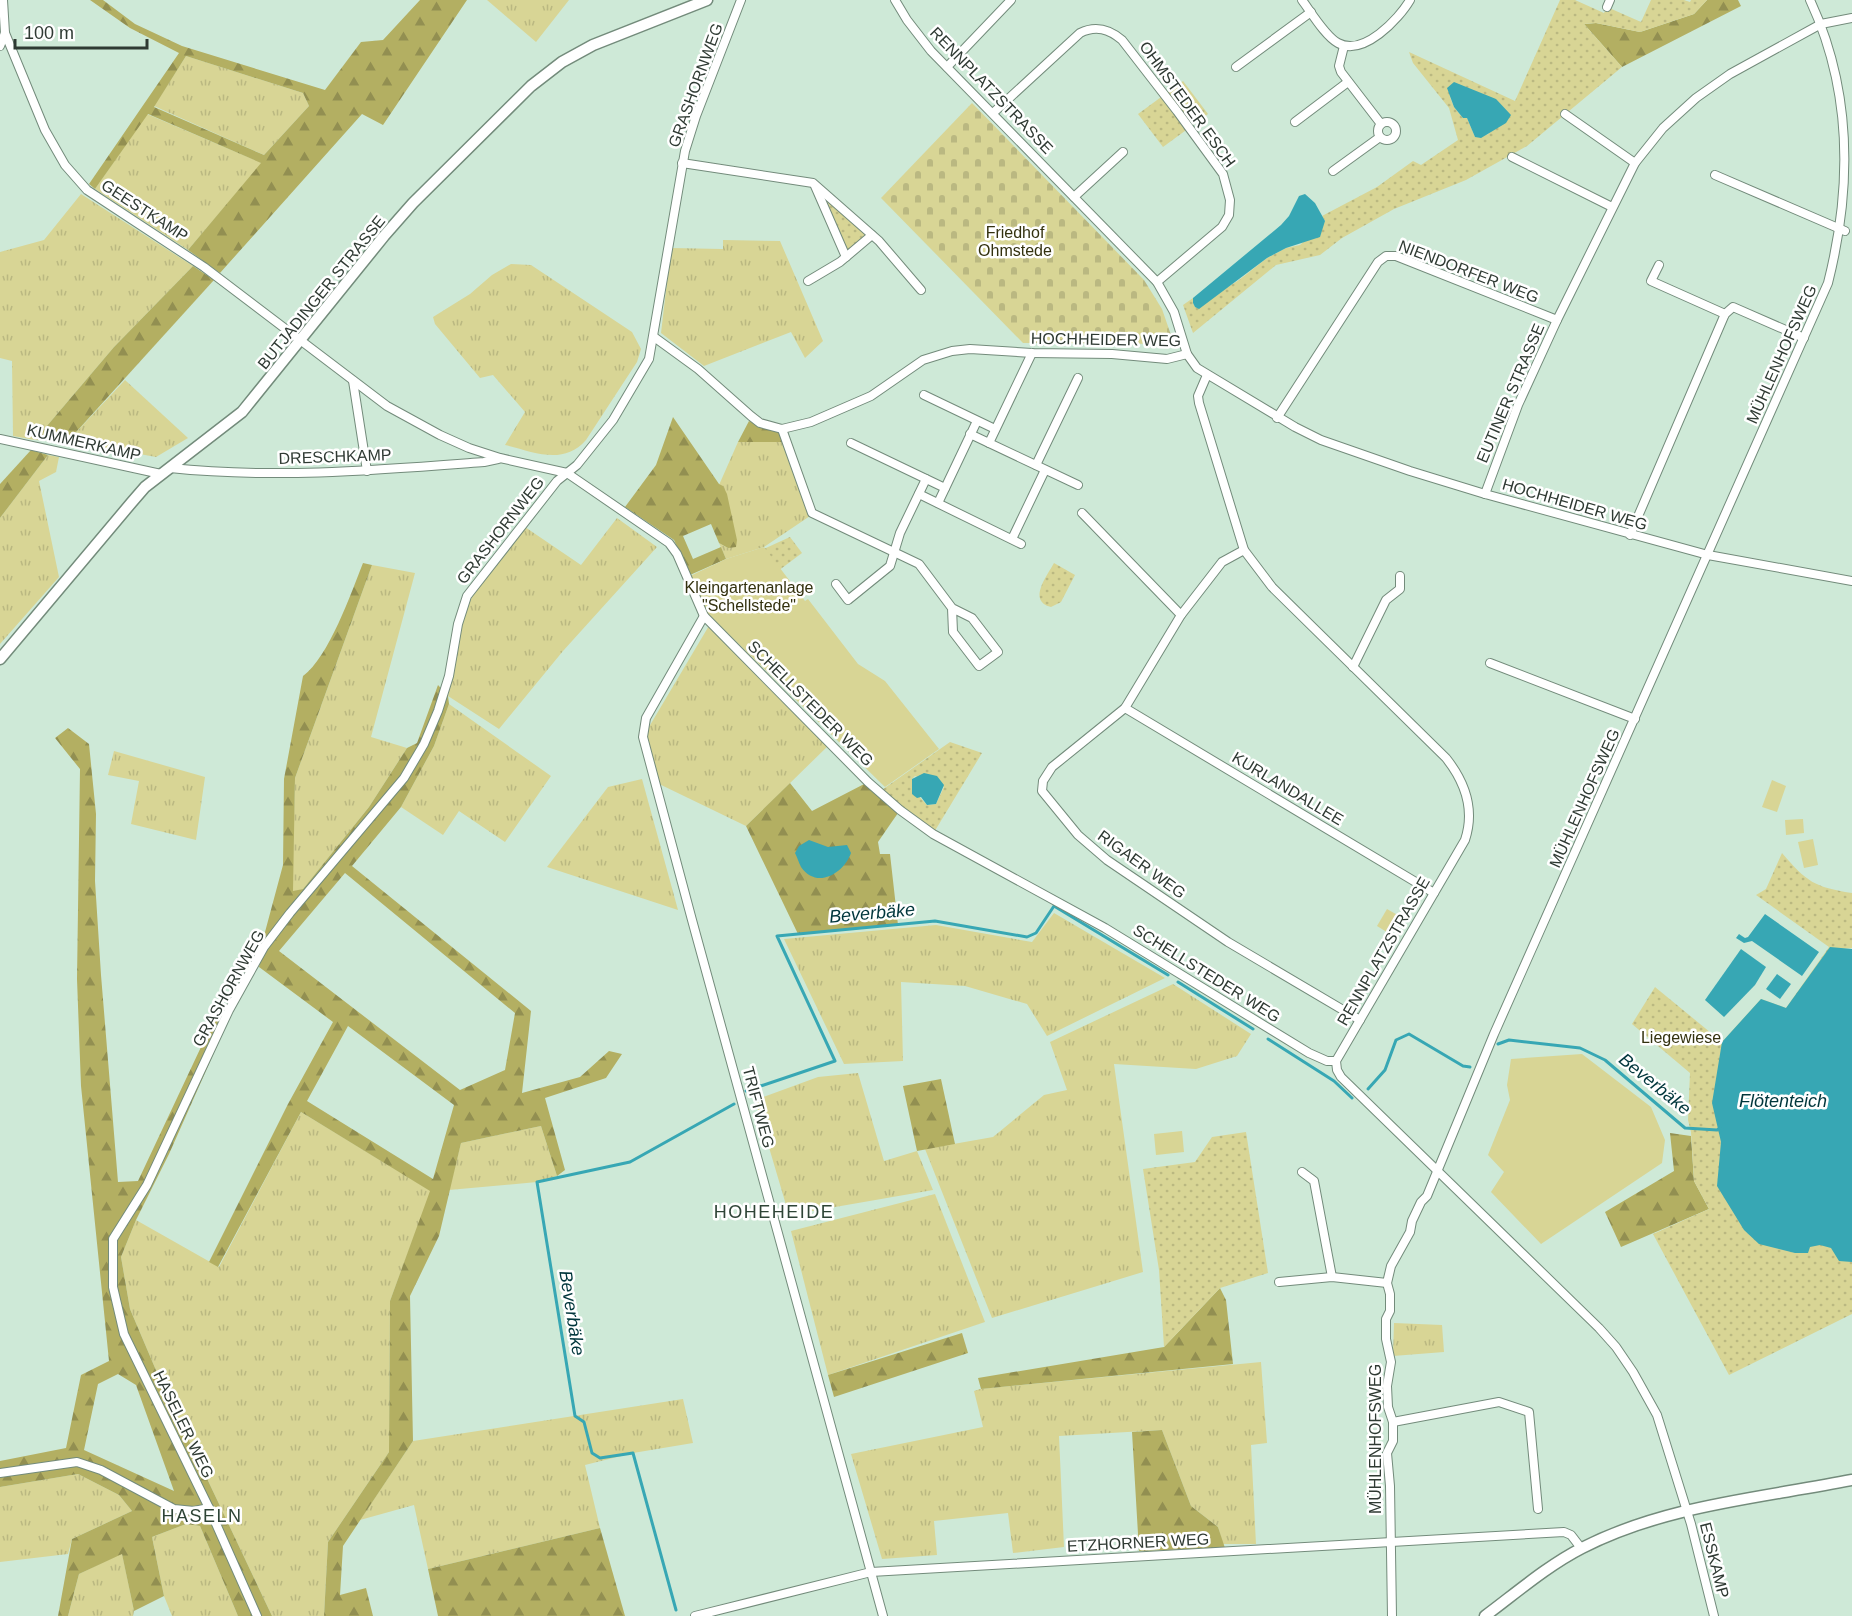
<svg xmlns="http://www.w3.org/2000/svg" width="1852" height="1616" viewBox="0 0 1852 1616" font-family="Helvetica,sans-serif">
<defs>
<pattern id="grass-tufts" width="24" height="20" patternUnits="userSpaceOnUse" patternTransform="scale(1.5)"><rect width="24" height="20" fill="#d8d595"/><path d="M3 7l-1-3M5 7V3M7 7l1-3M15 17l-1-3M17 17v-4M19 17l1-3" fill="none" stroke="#bab881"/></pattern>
<pattern id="forest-firs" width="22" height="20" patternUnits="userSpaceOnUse" patternTransform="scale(1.5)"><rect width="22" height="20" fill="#b3af62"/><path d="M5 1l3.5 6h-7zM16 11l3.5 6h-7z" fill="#928f51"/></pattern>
<pattern id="cemetery-stones" width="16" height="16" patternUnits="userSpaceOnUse" patternTransform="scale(1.5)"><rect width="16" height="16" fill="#d8d595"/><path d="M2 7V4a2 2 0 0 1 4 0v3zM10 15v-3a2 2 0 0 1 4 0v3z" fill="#bab881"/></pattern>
<pattern id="park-dots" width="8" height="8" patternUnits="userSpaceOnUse" patternTransform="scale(1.5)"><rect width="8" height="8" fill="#d8d595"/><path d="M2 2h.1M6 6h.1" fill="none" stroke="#bab881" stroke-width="1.8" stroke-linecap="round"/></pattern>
</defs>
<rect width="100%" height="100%" fill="#cee9d7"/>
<g fill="url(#grass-tufts)">
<polygon points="487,0 569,0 536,42"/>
<polygon points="186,56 303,93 309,106 264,155 154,106"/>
<polygon points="147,114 262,163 188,250 95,189"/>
<polygon points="81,194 193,266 114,347 35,440 13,436 12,361 0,358 0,252 44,240"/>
<polygon points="723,240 780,241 823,341 805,358 791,332 704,366 661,333 671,248 723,249"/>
<path d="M511,264L531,265L632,332L641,349L637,362L586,440C563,466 534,452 505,445L525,412L493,375L480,378L435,324L433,317L470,294L492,275Z"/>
<polygon points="125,380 188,438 156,457 68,441"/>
<polygon points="738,442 784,442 810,516 764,547 726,559 719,543 728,548 719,485"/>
<polygon points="48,455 59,457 56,472 39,481 59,577 0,644 0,518"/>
<polygon points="617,518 657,547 563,651 499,729 448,696 464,613 476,589 525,527 581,565"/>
<polygon points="372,565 415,573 371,737 407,748 369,807 303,889 292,892 295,778"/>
<polygon points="710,624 830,744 746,826 655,782 643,737"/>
<polygon points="449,704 551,776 505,842 459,811 443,835 401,807 434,746"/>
<polygon points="114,751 205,777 196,840 131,824 139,781 108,775"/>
<polygon points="642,779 678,910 547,867 608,787"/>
<polygon points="1054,913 1165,978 1047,1036 1027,1004 965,986 901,982 903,1061 844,1064 784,939 936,925 1032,942"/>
<polygon points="1173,984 1251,1034 1237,1056 1196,1069 1114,1064 1143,1272 992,1318 925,1149 993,1137 1044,1095 1067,1090 1050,1042"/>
<polygon points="858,1073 884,1161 917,1151 933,1190 789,1215 755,1100 818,1077"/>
<polygon points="301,1112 431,1191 390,1301 389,1452 328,1542 324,1616 272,1616 158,1375 130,1309 121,1257 136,1220 219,1267"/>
<polygon points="541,1126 557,1176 537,1182 449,1190 461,1143"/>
<polygon points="935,1194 985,1322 828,1375 791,1231"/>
<polygon points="1394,1323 1442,1325 1444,1352 1393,1356"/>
<polygon points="1261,1362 1267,1443 1251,1445 1256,1544 1223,1544 1218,1527 1191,1506 1162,1430 1059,1436 1064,1547 1013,1553 1008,1513 934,1521 937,1555 882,1559 851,1454 983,1427 974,1391 980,1389"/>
<polygon points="683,1399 693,1443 633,1453 585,1465 600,1528 428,1569 414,1505 360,1520 413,1441"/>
<polygon points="78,1474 119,1495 132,1511 72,1539 68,1554 0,1562 0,1487"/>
<polygon points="186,1524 200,1526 238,1616 172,1616 164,1596 152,1537"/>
<polygon points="122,1553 134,1611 133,1616 68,1616 79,1574"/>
</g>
<g fill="url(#forest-firs)" fill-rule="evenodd">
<path d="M90,0H103L135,24L182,46L325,90L361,42L383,40L420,0H467L383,125L362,114L220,273L188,250L261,163L148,114L95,189L89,184L179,53L130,28ZM186,56L303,93L309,106L264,155L154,107Z"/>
<polygon points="1707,0 1738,0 1741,6 1622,67 1584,24 1596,23 1640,32 1694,14"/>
<polygon points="193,266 214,280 68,441 35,440 114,347"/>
<polygon points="673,417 719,484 723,486 727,494 737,540 736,547 728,548 719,543 711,524 683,536 693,559 721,547 726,559 690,575 674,540 625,507 656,465"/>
<polygon points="749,421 770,430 781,432 784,442 738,442"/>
<polygon points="31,450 48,455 0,518 0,484"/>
<path d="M363,563L372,565L295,778L293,891L303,889L369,807L407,748L417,743L438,685L448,696L449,704L434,746L401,807L352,866L531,1011L522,1093L580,1077L609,1051L622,1054L606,1078L545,1098L565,1170L557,1176L541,1126L461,1143L439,1236L410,1296L413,1441L343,1546L340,1595L366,1588L373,1616H324L328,1542L389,1452L390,1301L430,1191L301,1112L218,1267L209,1262L288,1104L333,1022L259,967L265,932L283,865L284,779L303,676C329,657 351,593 363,563ZM345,873L515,1013L505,1070L460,1090L279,951ZM348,1026L454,1105L433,1179L307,1101Z"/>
<path d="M68,728L89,744L96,814L95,881L101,975L118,1182L138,1181L217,1013L229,1019L169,1154L136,1220L121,1257L130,1309L158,1375L272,1616H238L200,1526L186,1524L152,1537L164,1596L134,1611L122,1554L79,1574L68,1616H58L72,1539L132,1511L119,1495L78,1474L0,1487V1461L66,1448L81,1375L109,1361L81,1086L77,979L80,769L55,738ZM118,1374L136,1385L174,1491L84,1450L98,1384Z"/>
<polygon points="868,782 900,810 878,842 880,854 890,854 898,925 798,934 746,826 790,783 812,811"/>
<polygon points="941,1079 955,1144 917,1151 903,1086"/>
<polygon points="1670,1133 1691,1136 1694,1181 1709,1209 1621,1247 1605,1212 1674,1171"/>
<polygon points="1220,1288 1226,1300 1233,1364 981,1389 978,1378 1164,1347"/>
<polygon points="962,1333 968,1353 834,1397 828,1375"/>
<polygon points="1162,1430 1191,1506 1218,1527 1225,1548 1139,1551 1132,1432"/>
<polygon points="600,1528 625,1616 438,1616 428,1569"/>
</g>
<polygon fill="url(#cemetery-stones)" points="972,103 1144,280 1162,309 1173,341 1170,344 1023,343 881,198"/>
<g fill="url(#park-dots)" fill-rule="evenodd">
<path d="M1560,0H1575L1604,13L1607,7L1641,22L1651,0H1684L1690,2L1691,0H1707L1694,14L1640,32L1596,23L1584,24L1622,67L1527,146L1466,180L1394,209L1342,238L1320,255L1276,265L1193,333L1183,305L1193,298V303L1195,307L1239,280L1267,258L1286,248L1300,245L1325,221L1322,216L1377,187L1413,161L1421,165L1458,140L1449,108L1413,63L1409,52L1515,101ZM1450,97L1489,134L1475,137L1467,118H1463L1454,107Z"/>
<polygon points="1183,81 1208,114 1163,147 1138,114"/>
<polygon points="822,195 867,235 847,251"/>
<polygon points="790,537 802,553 774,574 755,553"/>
<path d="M1054,563L1075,575L1061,602L1051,607C1027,601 1047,576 1054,563Z"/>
<path d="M950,742L982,753L933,834L879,792ZM915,776L944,787L936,804L927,805L913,790L912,779Z"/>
<path d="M1782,853C1807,882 1814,887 1852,893V948H1842L1852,949V1314L1729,1375L1653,1234L1709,1209L1694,1181L1691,1132L1688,1120L1690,1073L1632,1024L1655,987L1722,1042L1761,999L1786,1008L1829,947L1756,895L1766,889Z"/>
<polygon points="1246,1132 1268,1273 1220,1288 1164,1347 1159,1270 1143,1169 1195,1162 1212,1137"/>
</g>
<g fill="#d8d595">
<polygon points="764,547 805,601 808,599 858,664 885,681 939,749 885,787 707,613 690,576 726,559"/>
<polygon points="1772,780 1786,786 1777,812 1762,807"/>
<polygon points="1803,819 1804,833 1786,835 1785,820"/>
<polygon points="1813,839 1818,865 1804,868 1798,842"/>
<polygon points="1387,909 1401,917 1390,934 1377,926"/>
<polygon points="1582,1054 1651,1107 1665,1140 1662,1163 1541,1244 1491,1192 1504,1172 1488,1155 1510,1100 1507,1085 1511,1059"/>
<polygon points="1182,1131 1184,1152 1156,1155 1154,1134"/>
</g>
<g fill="#37a7b4">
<polygon points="1454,82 1496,99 1511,115 1506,123 1481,138 1475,137 1467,118 1463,118 1454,107 1447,88"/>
<polygon points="1305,194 1315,203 1325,221 1320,237 1286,248 1267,258 1199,309 1195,307 1193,303 1193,298 1281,225 1289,216 1299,196"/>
<polygon points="924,773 937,776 944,785 936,804 927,805 921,797 917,798 912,794 912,779"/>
<path d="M809,840L828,847L847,845L851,853C844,873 817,890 801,867C799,863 797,857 795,853L799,846Z"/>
<polygon points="1765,914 1819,952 1802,976 1752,941 1744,943 1736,938 1739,934 1745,938 1748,937"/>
<polygon points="1830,947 1852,949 1852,1262 1839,1261 1831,1248 1820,1245 1810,1247 1808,1253 1795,1253 1759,1244 1744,1230 1717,1186 1721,1142 1712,1103 1722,1042 1761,999 1786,1008"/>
<polygon points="1741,949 1766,967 1755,985 1724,1017 1705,1000"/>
<polygon points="1777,974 1791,984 1780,999 1766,989"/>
</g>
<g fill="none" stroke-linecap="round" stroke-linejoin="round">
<g stroke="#37a7b4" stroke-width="3">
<polyline points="1178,982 1253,1029"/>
<polyline points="1268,1039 1334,1081 1352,1098"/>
<polyline points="1498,1044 1509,1040 1580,1048 1605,1060 1685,1128 1717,1130 1720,1128"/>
<polyline points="1368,1089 1385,1070 1396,1040 1409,1034 1463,1066 1470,1067"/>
<polyline points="746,1091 835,1061 777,936 935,921 1027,937 1036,933 1054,906 1168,975"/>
<polyline points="676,1610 633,1453 600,1458 592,1453 584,1422 575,1416 537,1182 630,1162 734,1104"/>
</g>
<g stroke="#738b7b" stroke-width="10">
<g id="minor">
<polyline points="895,0 907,20 931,51 1157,282 1174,312 1187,354 1197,368 1295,427 1321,440 1410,471 1485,494 1708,555 1852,581"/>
<path d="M1302,0C1311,12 1325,36 1338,43C1363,57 1399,19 1410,0"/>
<polyline points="1607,7 1610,0"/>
<polyline points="5,33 45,130 65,165 87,190 204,267 387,406 440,435 469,448 500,458 567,473 669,543 677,554 704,616 868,782 900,810 933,834 1105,928 1309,1053 1327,1061 1336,1061"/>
<polyline points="0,46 5,33 3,0"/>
<polyline points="1344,46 1339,66 1341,72 1381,124"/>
<polyline points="947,67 1011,0"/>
<polyline points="1236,67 1311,12"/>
<path d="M993,113L1080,33C1096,25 1109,29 1122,40L1177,111L1223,174L1230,200L1229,215L1222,227L1157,282"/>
<polyline points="1565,114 1635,163"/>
<circle cx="1387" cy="131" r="9"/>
<polyline points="1295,122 1348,82"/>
<polyline points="1512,157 1612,207"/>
<polyline points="682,163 813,183 879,241 921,290"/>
<polyline points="1333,171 1380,137"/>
<polyline points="1715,175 1845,231"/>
<polyline points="815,186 846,257"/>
<polyline points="1074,197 1123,152"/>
<polyline points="1659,265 1651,281 1725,314"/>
<polyline points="808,281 840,262 872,235"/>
<polyline points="654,337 698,369 751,416 760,423 782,429 811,422 871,396 923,360 952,351 970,349 1032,353 1112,354 1167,359 1187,354"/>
<path d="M1207,375L1198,396L1199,403L1244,550L1272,587L1446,758C1465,782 1475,810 1465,840L1336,1061L1337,1070L1341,1077L1599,1328L1616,1347L1633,1372L1657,1415L1691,1524L1714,1616"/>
<polyline points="353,381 367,471"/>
<polyline points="924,395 995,429"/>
<polyline points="1277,418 1378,262 1386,256 1396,256 1557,320"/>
<polyline points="782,429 812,513 919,564 952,608 953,632 979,666 998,652 972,618 952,608"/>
<polyline points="970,434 1078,485"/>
<polyline points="0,439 161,474"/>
<polyline points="851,443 945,488"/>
<polyline points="989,443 1032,353"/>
<polyline points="1036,465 1078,378"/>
<path d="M170,468C275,479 379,470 484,462L498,459"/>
<polyline points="919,494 1021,544"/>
<polyline points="1485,494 1518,405 1557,320 1635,163 1663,128 1696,98 1730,74 1821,24 1852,18"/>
<polyline points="938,503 977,421"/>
<polyline points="1082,513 1181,615"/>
<polyline points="1630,535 1725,314 1733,307 1804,338"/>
<polyline points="1012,539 1045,470"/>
<polyline points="1244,550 1222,562 1181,615 1125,708 1052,767 1043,781 1042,791 1078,835 1107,860 1228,942 1360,1020"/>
<polyline points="836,584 848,600 890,566 900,533 926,479"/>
<polyline points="704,616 646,718 643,737 692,920 883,1616"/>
<polyline points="1490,663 1635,719"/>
<polyline points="1353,667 1386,600 1400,589 1400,576"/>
<polyline points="1125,708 1434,893"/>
<polyline points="1302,1172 1314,1181 1332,1277"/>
<polyline points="1279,1282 1332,1277 1387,1283"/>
<polyline points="1393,1422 1499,1402 1529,1412 1538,1509"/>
<polyline points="0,1473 77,1462 101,1470 174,1509 194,1511 209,1508"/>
<polyline points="257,1616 209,1508 124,1334 113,1287 113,1239 147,1185 229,1010 264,947 290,913 404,778 424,744 438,711 449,676 458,624 467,596 557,481 577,465 613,420 649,359 685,151 696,116 741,0"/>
<polyline points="695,1616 871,1572 1564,1532 1571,1535 1581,1548"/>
<path d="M1392,1616L1390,1486L1387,1453L1393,1441V1422L1388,1407L1387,1386L1391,1362L1386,1339V1319L1390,1311V1294L1387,1283L1391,1266L1410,1232L1412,1221L1421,1202L1427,1196L1494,1034L1828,283C1852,188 1852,90 1810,0"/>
</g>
</g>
<g stroke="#738b7b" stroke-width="13">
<g id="tertiary">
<polyline points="0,659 132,502 145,487 242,412 384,236 413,203 531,86 562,62 593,45 707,0"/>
<path d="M1485,1616C1516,1593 1547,1566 1582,1548C1666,1505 1761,1498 1852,1480"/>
</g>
</g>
<use href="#minor" stroke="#fff" stroke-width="8"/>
<use href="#tertiary" stroke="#fff" stroke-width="10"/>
</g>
<g text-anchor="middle" stroke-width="5" stroke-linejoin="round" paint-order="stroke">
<g font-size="16" fill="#2f3a33" stroke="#fff">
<text transform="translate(695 85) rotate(-70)" y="6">GRASHORNWEG</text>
<text transform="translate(992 90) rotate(46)" y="6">RENNPLATZSTRASSE</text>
<text transform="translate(1188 104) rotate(54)" y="6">OHMSTEDER ESCH</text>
<text transform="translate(145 210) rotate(33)" y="6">GEESTKAMP</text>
<text transform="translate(1469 271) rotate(21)" y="6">NIENDORFER WEG</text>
<text transform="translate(321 292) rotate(-51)" y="6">BUTJADINGER STRASSE</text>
<text transform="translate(1106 339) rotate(1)" y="6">HOCHHEIDER WEG</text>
<text transform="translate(1781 354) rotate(-66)" y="6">MÜHLENHOFSWEG</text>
<text transform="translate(1510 393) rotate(-67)" y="6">EUTINER STRASSE</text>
<text transform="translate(84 442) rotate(13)" y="6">KUMMERKAMP</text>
<text transform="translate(335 456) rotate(-2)" y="6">DRESCHKAMP</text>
<text transform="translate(1575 504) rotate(16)" y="6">HOCHHEIDER WEG</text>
<text transform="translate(500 530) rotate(-52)" y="6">GRASHORNWEG</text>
<text transform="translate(811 703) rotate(45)" y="6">SCHELLSTEDER WEG</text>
<text transform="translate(1288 788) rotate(31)" y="6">KURLANDALLEE</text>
<text transform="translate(1584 798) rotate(-66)" y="6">MÜHLENHOFSWEG</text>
<text transform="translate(1142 864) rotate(36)" y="6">RIGAER WEG</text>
<text transform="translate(1383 951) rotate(-60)" y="6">RENNPLATZSTRASSE</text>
<text transform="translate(1207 973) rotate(32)" y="6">SCHELLSTEDER WEG</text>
<text transform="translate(228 988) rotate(-61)" y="6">GRASHORNWEG</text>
<text transform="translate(759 1107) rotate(75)" y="6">TRIFTWEG</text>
<text transform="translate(184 1424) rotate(64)" y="6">HASELER WEG</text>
<text transform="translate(1375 1439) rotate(-90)" y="6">MÜHLENHOFSWEG</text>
<text transform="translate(1138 1542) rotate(-3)" y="6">ETZHORNER WEG</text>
<text transform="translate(1715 1560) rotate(76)" y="6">ESSKAMP</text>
</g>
<g font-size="16" fill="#33310f" stroke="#fff">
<text x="1015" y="238">Friedhof<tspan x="1015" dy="18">Ohmstede</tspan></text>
<text x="749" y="593">Kleingartenanlage<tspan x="749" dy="18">"Schellstede"</tspan></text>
<text x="1681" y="1043">Liegewiese</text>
</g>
<g font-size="18" font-style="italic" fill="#01363c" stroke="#fff">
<text transform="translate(872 913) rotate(-5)" y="6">Beverbäke</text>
<text transform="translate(1655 1084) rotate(39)" y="6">Beverbäke</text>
<text x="1783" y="1107">Flötenteich</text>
<text transform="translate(572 1313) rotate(81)" y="6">Beverbäke</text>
</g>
<g font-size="18" letter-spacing="1.5" fill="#2e4436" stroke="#fff">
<text x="774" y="1218">HOHEHEIDE</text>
<text x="202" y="1522">HASELN</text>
</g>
</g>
<path d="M15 39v9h132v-9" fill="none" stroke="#2f3a33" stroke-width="3"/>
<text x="24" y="39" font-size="18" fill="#2f3a33" stroke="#ffffff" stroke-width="4.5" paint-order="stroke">100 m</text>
</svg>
